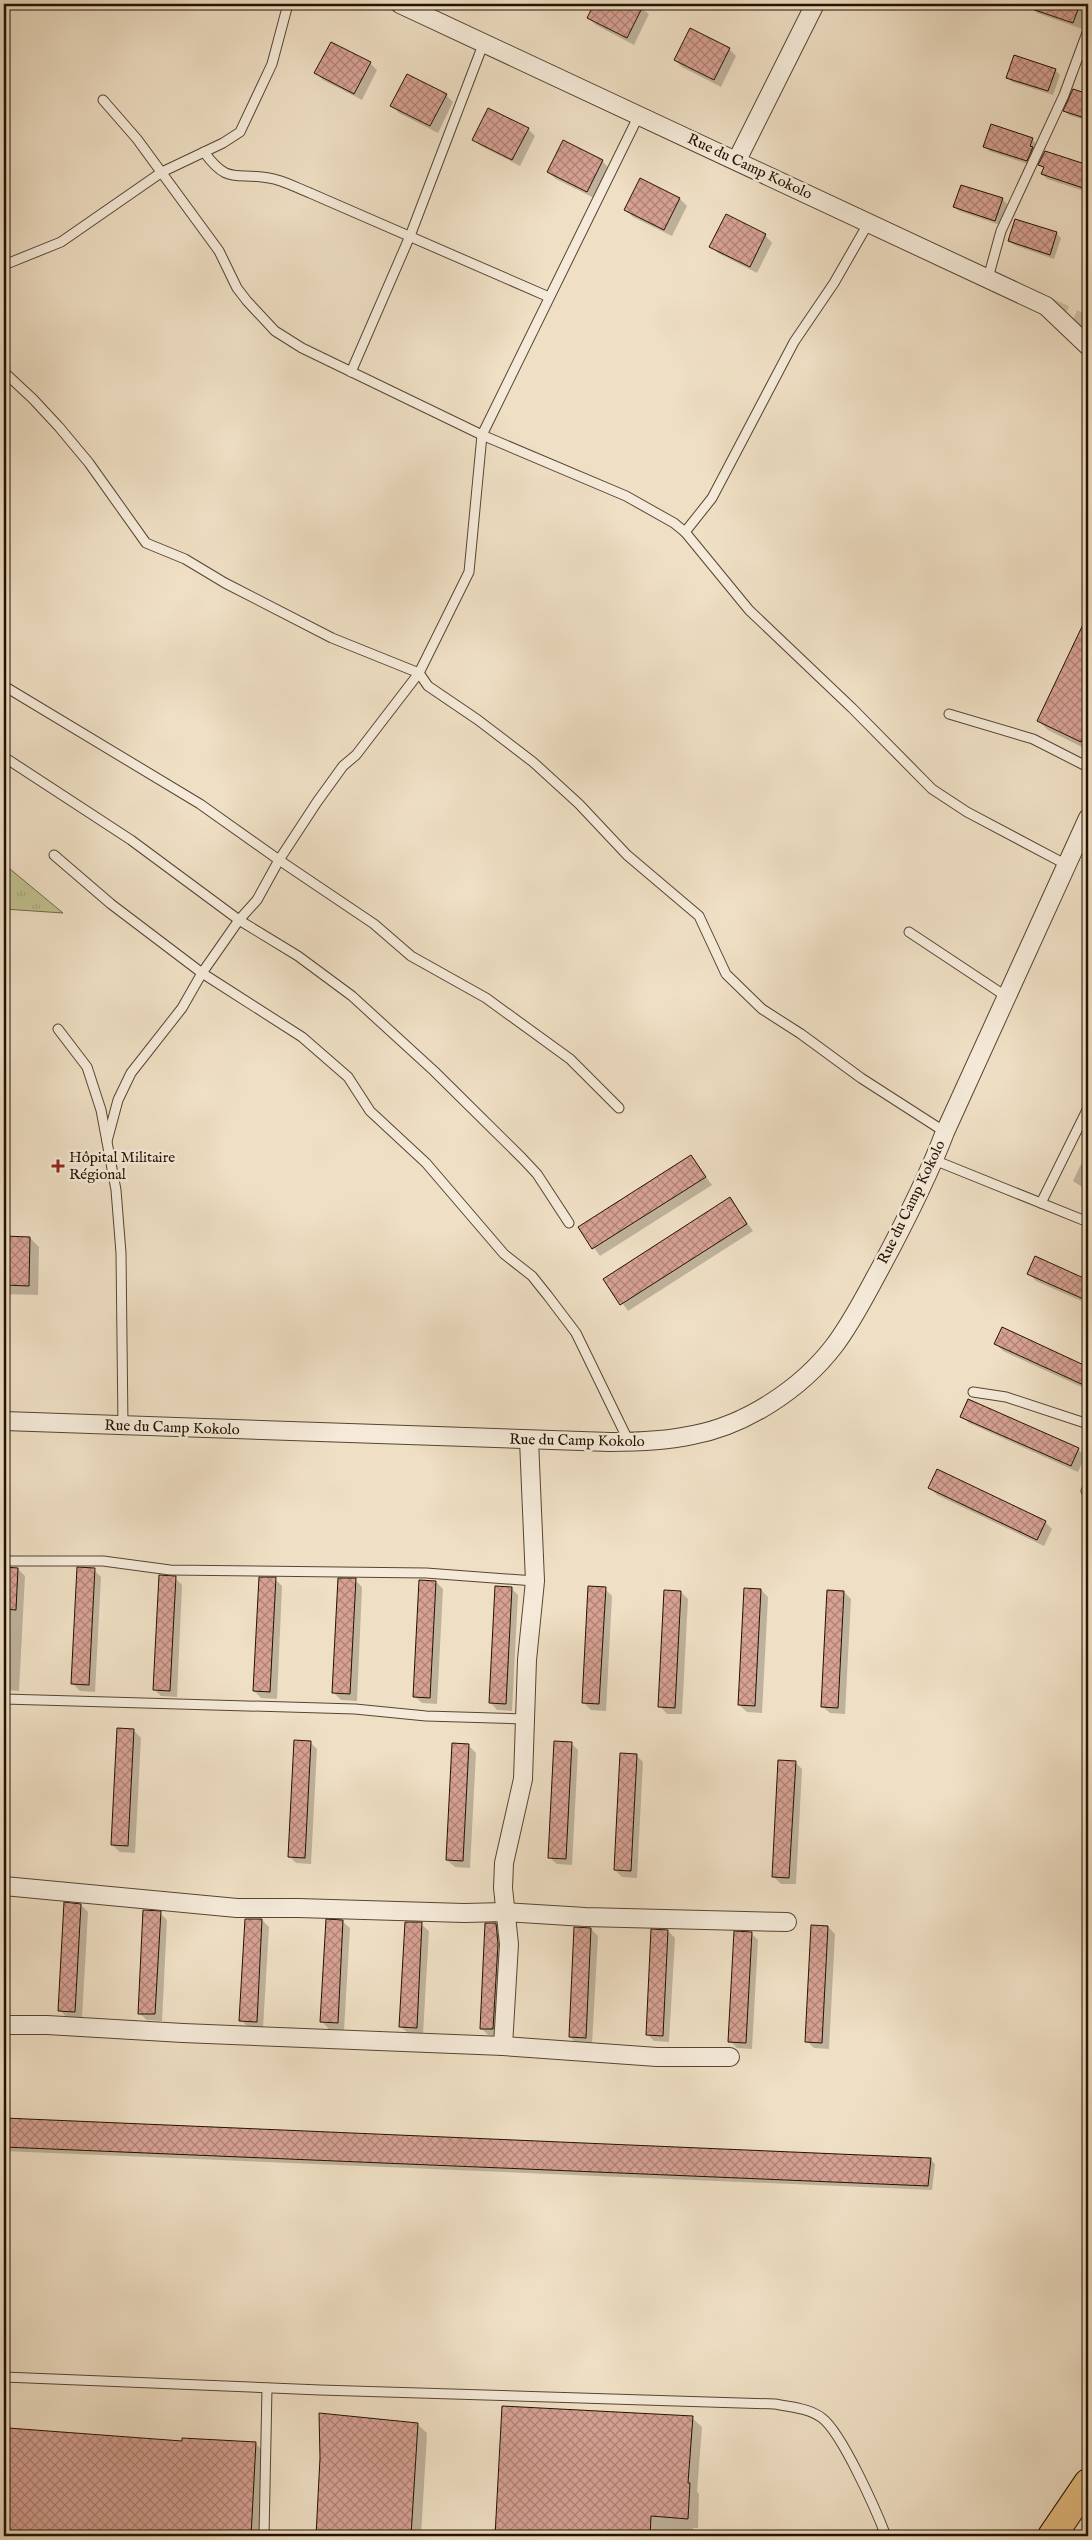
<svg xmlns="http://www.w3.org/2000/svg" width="1092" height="2540" viewBox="0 0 1092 2540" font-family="'IM FELL English',serif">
<defs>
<pattern id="grass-tufts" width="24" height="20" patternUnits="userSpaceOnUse" patternTransform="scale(1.25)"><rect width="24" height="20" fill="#c0c08f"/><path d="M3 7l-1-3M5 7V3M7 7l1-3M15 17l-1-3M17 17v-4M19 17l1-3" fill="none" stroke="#a5a47a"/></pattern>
<pattern id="building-cross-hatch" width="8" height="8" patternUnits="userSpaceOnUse" patternTransform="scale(1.25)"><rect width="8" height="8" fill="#d7a194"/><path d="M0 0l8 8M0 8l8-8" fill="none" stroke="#ae8276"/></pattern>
</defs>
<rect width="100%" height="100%" fill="#efdfc4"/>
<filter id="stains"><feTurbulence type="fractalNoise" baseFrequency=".004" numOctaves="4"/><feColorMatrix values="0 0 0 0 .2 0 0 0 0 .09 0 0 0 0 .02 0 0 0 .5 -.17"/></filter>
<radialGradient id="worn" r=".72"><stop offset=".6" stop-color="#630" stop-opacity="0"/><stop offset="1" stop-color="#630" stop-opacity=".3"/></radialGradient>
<polygon fill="url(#grass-tufts)" stroke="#726948" points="4,864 63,913 4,909"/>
<g fill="#0003">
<polygon points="596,4 635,4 649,14 634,45 596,25 589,18"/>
<polygon points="1034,4 1082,4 1088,8 1088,31 1037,13 1033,9"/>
<polygon points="729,49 736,56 721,87 682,67 675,60"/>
<polygon points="370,63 377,70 362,100 323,80 316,73"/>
<polygon points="1055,70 1060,75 1053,95 1012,82 1007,77"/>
<polygon points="1074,90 1088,95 1088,121 1069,115 1065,111"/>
<polygon points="446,95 453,102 438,133 399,113 392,106"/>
<polygon points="528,129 535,136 520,166 481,146 474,139"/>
<polygon points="1032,139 1036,144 1031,165 989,151 985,146"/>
<polygon points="1046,152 1088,166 1087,192 1047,179 1042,174 1044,169 1040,165"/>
<polygon points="602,161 609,168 594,198 556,179 548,172"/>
<polygon points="641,180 680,199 687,206 672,236 633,217 626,210"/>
<polygon points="1002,199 1007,204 1000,225 959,211 955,207"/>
<polygon points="1016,220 1057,234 1061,238 1054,259 1014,245 1009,241"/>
<polygon points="765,235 772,243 757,273 718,253 711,246"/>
<polygon points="1082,631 1088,634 1088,750 1048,730 1039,721"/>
<polygon points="691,1157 712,1185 600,1256 580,1228"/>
<polygon points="1081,1164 1088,1168 1088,1191 1073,1181"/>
<polygon points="730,1199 753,1231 628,1311 605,1279"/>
<polygon points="4,1237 30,1238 39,1247 38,1295 4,1294"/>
<polygon points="1036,1258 1088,1281 1088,1304 1036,1281 1029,1274"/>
<polygon points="1002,1329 1088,1368 1088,1390 1003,1351 996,1344"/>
<polygon points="962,1416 1078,1449 1085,1456 1078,1472 969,1423"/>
<polygon points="930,1488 1045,1522 1052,1529 1044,1546 937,1495"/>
<polygon points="4,1568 18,1569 25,1576 19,1691 4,1690"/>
<polygon points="94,1570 101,1577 95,1692 80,1691 73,1684"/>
<polygon points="175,1578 182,1585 177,1697 161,1696 154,1689"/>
<polygon points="275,1579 282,1586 277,1699 261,1698 254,1691"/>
<polygon points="355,1580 362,1587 357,1701 341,1700 334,1693"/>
<polygon points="436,1582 443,1589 437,1704 422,1703 414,1696"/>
<polygon points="511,1588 518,1595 512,1711 497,1710 490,1702"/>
<polygon points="605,1589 612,1596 606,1711 591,1710 584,1703"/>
<polygon points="761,1590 768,1597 762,1713 747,1712 739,1705"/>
<polygon points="681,1592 688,1599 682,1714 667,1714 660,1706"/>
<polygon points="844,1592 851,1599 845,1714 830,1713 822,1706"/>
<polygon points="134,1731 141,1738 135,1853 120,1852 112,1845"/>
<polygon points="310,1742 317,1749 311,1864 296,1863 289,1856"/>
<polygon points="571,1743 578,1750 572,1865 557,1864 549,1857"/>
<polygon points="469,1746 476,1753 470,1868 455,1867 447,1860"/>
<polygon points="636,1755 643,1762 637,1878 622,1877 615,1870"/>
<polygon points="795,1762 802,1769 796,1884 781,1884 774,1877"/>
<polygon points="4,1899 10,1905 4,2016"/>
<polygon points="81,1905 88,1912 82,2018 67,2018 60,2010"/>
<polygon points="160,1913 167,1920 162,2021 147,2020 139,2013"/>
<polygon points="262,1920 269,1927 263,2028 248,2027 241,2020"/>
<polygon points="342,1921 350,1928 344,2030 329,2029 322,2022"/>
<polygon points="421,1924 429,1931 423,2034 408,2033 400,2026"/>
<polygon points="496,1924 503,1931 500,2036 488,2035 481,2028"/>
<polygon points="828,1927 835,1934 829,2049 814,2048 807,2041"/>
<polygon points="591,1929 598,1936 592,2045 577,2044 570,2037"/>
<polygon points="668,1931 675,1938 669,2042 654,2041 647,2034"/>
<polygon points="751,1933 758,1940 752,2049 737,2048 730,2041"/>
<polygon points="4,2120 930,2159 935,2164 932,2190 4,2151"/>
<polygon points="692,2418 702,2427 697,2492 699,2494 698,2528 693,2528 692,2536 493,2536 494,2529"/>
<polygon points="417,2424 427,2433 421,2536 317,2536 321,2458"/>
<polygon points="9,2430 183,2442 255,2443 265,2453 260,2536 4,2536"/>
</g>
<g fill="url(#building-cross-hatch)" stroke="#231200">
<polygon points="594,4 644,4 627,38 587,18"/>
<polygon points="1024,4 1080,4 1073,23 1023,6"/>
<polygon points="690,28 730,48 714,80 674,60"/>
<polygon points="331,42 371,62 354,94 314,73"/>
<polygon points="1014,55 1056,69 1048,91 1006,78"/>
<polygon points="407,74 447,94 430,126 390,106"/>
<polygon points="1073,89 1088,94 1088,119 1063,111"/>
<polygon points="488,108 529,128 512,160 472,140"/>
<polygon points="991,124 1033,138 1030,146 1033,147 1027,161 983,147"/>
<polygon points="563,140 603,160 587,192 547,172"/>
<polygon points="1045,151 1088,165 1083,188 1041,174 1044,167 1038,165"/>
<polygon points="640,178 680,198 664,230 624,210"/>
<polygon points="961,185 1003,198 995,221 953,207"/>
<polygon points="726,214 766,234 750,267 709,247"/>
<polygon points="1015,219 1057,232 1050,255 1008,241"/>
<polygon points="1088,614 1088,727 1081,742 1037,721"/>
<polygon points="691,1155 706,1177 592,1249 578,1227"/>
<polygon points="730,1197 747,1224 620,1305 603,1279"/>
<polygon points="4,1236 30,1237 29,1286 4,1285"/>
<polygon points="1035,1256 1088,1280 1088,1301 1027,1274"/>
<polygon points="1002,1327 1088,1367 1088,1387 994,1344"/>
<polygon points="968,1399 1079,1448 1071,1466 960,1417"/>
<polygon points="937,1469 1046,1521 1037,1540 928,1488"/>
<polygon points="4,1567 18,1568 16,1610 4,1609"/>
<polygon points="77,1567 95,1568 89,1685 71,1684"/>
<polygon points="159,1575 176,1576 170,1691 153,1690"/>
<polygon points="259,1577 276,1577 270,1692 253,1691"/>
<polygon points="338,1578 356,1578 350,1694 332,1693"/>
<polygon points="419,1580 436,1581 430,1698 413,1697"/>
<polygon points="495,1586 512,1587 506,1704 489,1703"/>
<polygon points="588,1586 606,1587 599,1704 582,1703"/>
<polygon points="744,1588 761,1589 755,1706 738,1705"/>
<polygon points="664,1590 681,1591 675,1708 658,1707"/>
<polygon points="827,1590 844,1591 838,1708 821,1707"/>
<polygon points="117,1728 134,1729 128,1846 111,1845"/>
<polygon points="294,1740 311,1741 305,1858 288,1857"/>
<polygon points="554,1741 572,1742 566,1859 548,1858"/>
<polygon points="452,1743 469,1744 463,1861 446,1860"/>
<polygon points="620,1753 637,1754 631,1871 614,1870"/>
<polygon points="778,1760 796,1761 789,1878 772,1877"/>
<polygon points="64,1902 81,1904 75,2012 58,2011"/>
<polygon points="143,1910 161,1911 155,2014 138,2014"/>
<polygon points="245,1919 262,1919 257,2022 239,2021"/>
<polygon points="326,1919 343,1920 338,2023 320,2022"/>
<polygon points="405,1922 422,1922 417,2028 399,2027"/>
<polygon points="485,1923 496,1923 498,1944 493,2029 480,2029"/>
<polygon points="811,1925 828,1926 822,2043 805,2042"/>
<polygon points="574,1927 591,1928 586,2038 569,2037"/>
<polygon points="651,1929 668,1930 663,2036 646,2035"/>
<polygon points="734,1931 752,1932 746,2043 728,2042"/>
<polygon points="4,2118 931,2158 928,2186 4,2147"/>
<polygon points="502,2406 693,2416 688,2483 690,2483 688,2519 651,2516 650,2536 495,2536"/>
<polygon points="319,2413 418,2423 411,2536 316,2536 320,2458"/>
<polygon points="8,2428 182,2441 182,2438 256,2442 251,2536 4,2536"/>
</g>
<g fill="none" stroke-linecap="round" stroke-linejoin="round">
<polyline stroke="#d0c0a7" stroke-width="18" stroke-dasharray="18 9" stroke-linecap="butt" points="1049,307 1088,325"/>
<g stroke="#564531" stroke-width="11">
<g id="service">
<polyline points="103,100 137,139 219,251 237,288 247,301 275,331 302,348 482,435 626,496 674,523 685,532 749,610 852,708 932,789 967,812 1067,865"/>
<path d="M204,152C228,185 235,172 269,178C283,180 297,188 310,193L549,297"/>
<polyline points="4,265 61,242 162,172 223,143 240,132 272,64 288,4"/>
<polyline points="988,278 1001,231 1064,95 1088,30"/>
<polyline points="4,372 33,399 59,427 89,463 146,543 185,559 225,583 332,638 419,673 428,686 478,720 533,762 579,804 627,855 699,916 726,974 762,1009 801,1034 861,1078 945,1132"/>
<polyline points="351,372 410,236 484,42"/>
<polyline points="685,532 712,498 794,342 834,283 869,222"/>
<polyline points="4,686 200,804 279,860 374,924 411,956 486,998 508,1014 570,1059 619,1108"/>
<polyline points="949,714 1033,739 1088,767"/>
<polyline points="4,757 131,840 239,920 298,956 352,996 434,1071 522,1158 537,1174 569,1223"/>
<polyline points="54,855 111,904 202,973 302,1037 348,1077 370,1111 426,1163 504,1254 532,1276 548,1296 576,1333 629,1442"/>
<polyline points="909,932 1007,997"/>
<polyline points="58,1029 87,1067 101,1110 116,1190 121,1253 123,1426"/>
<polyline points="107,1141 118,1100 131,1073 182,1008 202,973 239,920 257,900 279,860 317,802 343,766 356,755 419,673 469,572 482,435 639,115"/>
<polyline points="934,1160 1088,1222"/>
<polyline points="1041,1203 1088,1108"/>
<polyline points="973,1392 1006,1397 1088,1424"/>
<polyline points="1086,1491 1088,1487"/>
<polyline points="4,1561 103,1561 170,1570 426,1573 535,1581"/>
<polyline points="4,1699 355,1709 426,1716 524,1719"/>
<path d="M4,2377L320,2390L775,2404C790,2407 809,2408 822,2418C842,2433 876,2510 886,2536"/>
<polyline points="264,2536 267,2388"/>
</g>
</g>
<g stroke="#564531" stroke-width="20">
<g id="minor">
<polyline points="400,4 1046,306 1088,346"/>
<polyline points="737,160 815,4"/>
<path d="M4,1421L610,1442C638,1442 665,1441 693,1435C746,1425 801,1389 834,1346C853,1321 867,1292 882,1265C905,1222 928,1177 945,1132L1088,818"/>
<polyline points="4,1886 237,1908 298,1908 464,1913 505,1912 585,1917 787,1922"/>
<polyline points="4,2025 47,2025 183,2033 503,2046 657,2057 730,2057"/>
<polyline points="503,2046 509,1944 503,1888 504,1863 523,1779 527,1660 535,1581 529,1440"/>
</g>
</g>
<g stroke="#231200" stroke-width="30">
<polyline id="trunk" points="1052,2536 1088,2483"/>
</g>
<use href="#service" stroke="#f5ead9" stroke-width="9"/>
<use href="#minor" stroke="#f5ead9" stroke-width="18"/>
<use href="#trunk" stroke="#e8c082" stroke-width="28"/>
</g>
<path fill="#8f2418" stroke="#f5ead9" stroke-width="2" d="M55.5 1158.5h5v5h5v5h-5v5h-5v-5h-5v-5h5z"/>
<g text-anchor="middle" stroke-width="5" stroke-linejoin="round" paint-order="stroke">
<g font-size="15" fill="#231200" stroke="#f5ead9">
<text transform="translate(750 166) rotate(25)" y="5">Rue du Camp Kokolo</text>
<text transform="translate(911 1202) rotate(-64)" y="5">Rue du Camp Kokolo</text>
<text transform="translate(172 1427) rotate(2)" y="5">Rue du Camp Kokolo</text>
<text transform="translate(577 1440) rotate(1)" y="5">Rue du Camp Kokolo</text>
</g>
<g font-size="15" fill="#231200" stroke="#f5ead9" text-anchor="start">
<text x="69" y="1162">Hôpital Militaire<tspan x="69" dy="17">Régional</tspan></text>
</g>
</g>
<rect width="1092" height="2540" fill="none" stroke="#efdfc4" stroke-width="20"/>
<rect x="5" y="5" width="1082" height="2530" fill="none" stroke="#231200" stroke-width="2.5"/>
<rect x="10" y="10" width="1072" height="2520" fill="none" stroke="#231200"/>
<rect width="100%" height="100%" filter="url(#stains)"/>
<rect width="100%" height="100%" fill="url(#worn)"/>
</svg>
